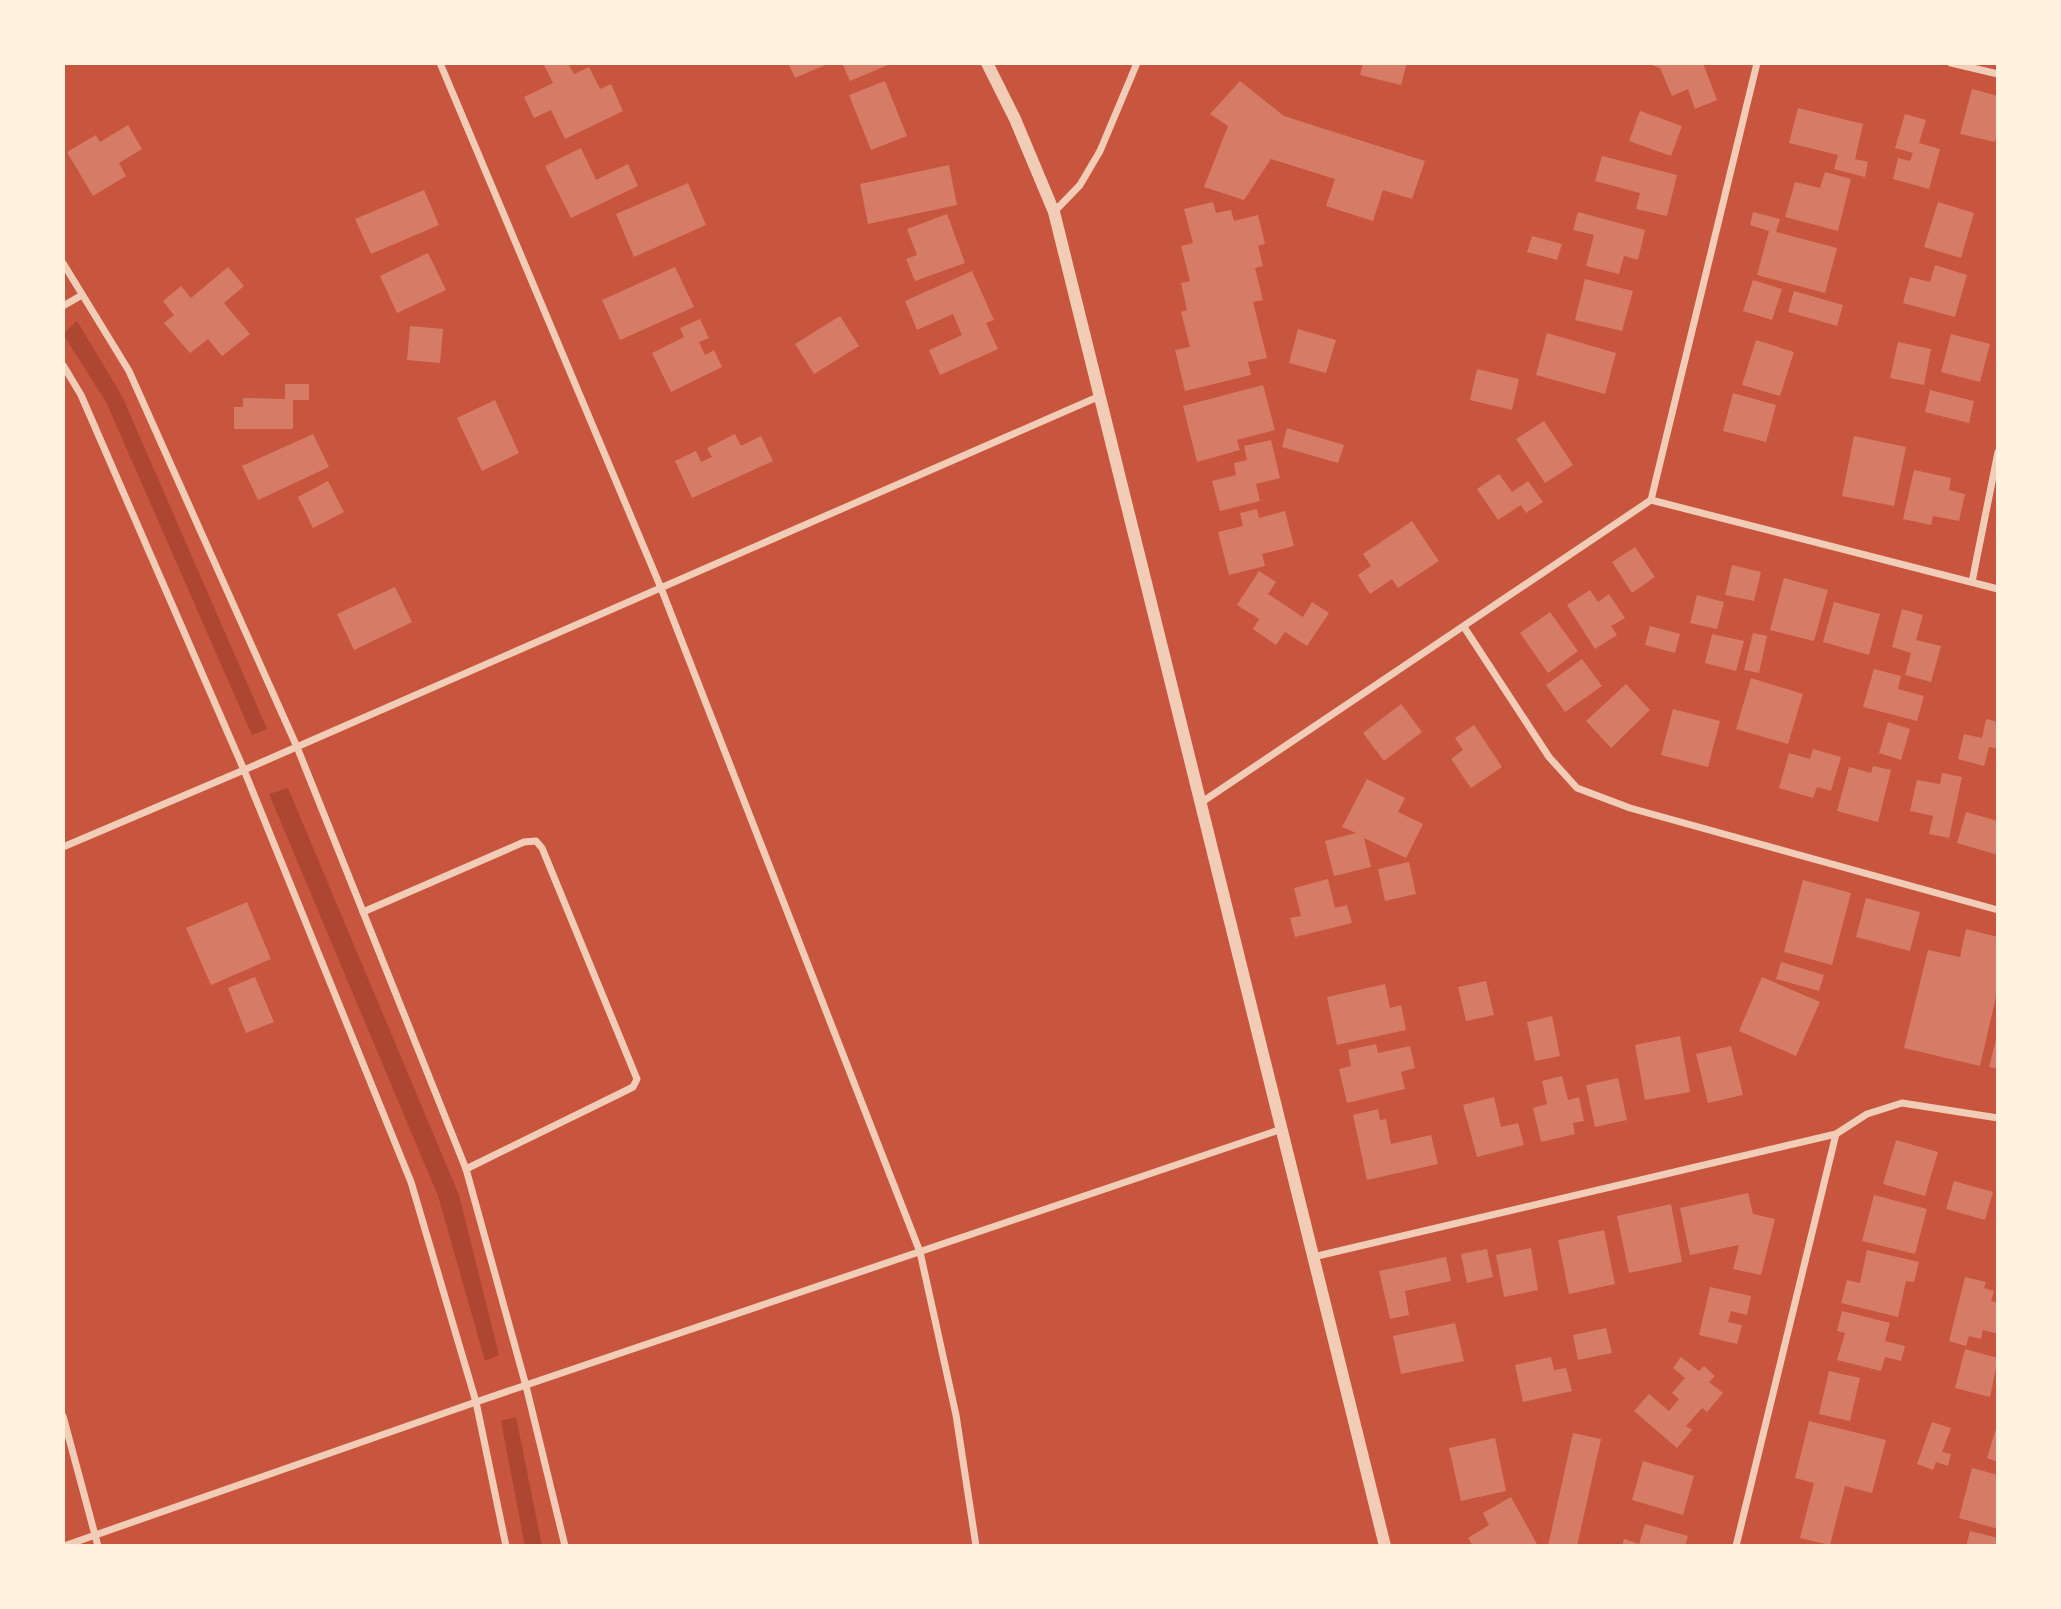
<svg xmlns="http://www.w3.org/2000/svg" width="2061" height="1609" viewBox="0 0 2061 1609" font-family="Georgia,serif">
<rect width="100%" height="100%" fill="#c8553d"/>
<g fill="#ae4732">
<polygon points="77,321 122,396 267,729 252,735 106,402 63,334"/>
<polygon points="288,788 459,1195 499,1355 485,1361 438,1196 269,794"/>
<polygon points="516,1417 542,1546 525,1546 501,1421"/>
</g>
<g fill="#d67c66">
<polygon points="543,63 568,63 574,74 589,67 600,89 611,84 623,111 565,139 551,110 534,118 524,97 553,83"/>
<polygon points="788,63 830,63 795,78"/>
<polygon points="842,63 888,63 888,65 850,81"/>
<polygon points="1363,63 1407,63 1401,85 1360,75"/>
<polygon points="1646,63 1703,63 1717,100 1695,109 1688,89 1672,96 1660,68"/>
<polygon points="885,81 907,136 871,150 849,95"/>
<polygon points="1240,81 1284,116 1425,161 1412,199 1383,190 1373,221 1326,206 1335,179 1271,159 1244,200 1204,187 1228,126 1210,114"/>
<polygon points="1972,89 1998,96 1998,130 1995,142 1960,134"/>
<polygon points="1798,108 1863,124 1855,159 1868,162 1865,177 1834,169 1838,155 1789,143"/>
<polygon points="1640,111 1682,126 1671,156 1629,141"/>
<polygon points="1905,114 1926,120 1919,143 1940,149 1929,189 1893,179 1898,158 1910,161 1913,153 1895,148"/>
<polygon points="128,125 142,149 119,163 126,176 93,196 67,152 96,135 100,142"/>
<polygon points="581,148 596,180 628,164 638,186 571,218 545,166"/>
<polygon points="1602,156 1677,175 1667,216 1636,209 1640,193 1595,181"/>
<polygon points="949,165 957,205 868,224 860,184"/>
<polygon points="1825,172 1851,179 1838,231 1785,217 1795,182 1820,188"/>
<polygon points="688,183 706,225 634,257 616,214"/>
<polygon points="424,190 439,225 371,254 355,219"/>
<polygon points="1213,202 1216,213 1231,210 1234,221 1258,215 1265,244 1258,246 1263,266 1255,268 1263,300 1253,302 1267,358 1248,362 1251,375 1185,391 1175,350 1190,347 1181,312 1187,310 1181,283 1190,281 1181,246 1193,243 1184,209"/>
<polygon points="1938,202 1974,213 1961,258 1924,247"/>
<polygon points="1578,212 1645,230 1638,260 1624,256 1619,274 1586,266 1594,235 1573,230"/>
<polygon points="1753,212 1780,219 1776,232 1837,248 1825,293 1757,275 1769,231 1750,225"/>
<polygon points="947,214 965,263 915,281 906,259 917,255 907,229"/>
<polygon points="1532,236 1562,244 1557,260 1527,252"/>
<polygon points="428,253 446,290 397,313 380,276"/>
<polygon points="1935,265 1967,275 1955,317 1903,303 1910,277 1930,282"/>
<polygon points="228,267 244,286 224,303 250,334 222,356 208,339 190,353 164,323 174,315 163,301 181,286 191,298"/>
<polygon points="675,267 694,307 620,340 602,300"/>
<polygon points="972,271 994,320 986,323 998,349 940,375 929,350 962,335 953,314 917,330 905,301"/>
<polygon points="1585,279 1633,291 1622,331 1575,320"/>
<polygon points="1753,280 1782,289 1772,320 1743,311"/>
<polygon points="1794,291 1843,305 1837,326 1788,312"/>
<polygon points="840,316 859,346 814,374 795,344"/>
<polygon points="700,319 709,338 699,342 705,355 714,350 722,367 671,392 652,353 684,337 680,328"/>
<polygon points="410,326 443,329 440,363 407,360"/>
<polygon points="1298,329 1336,340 1326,373 1289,363"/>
<polygon points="1547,333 1616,353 1605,394 1536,375"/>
<polygon points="1951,334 1990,344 1980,382 1941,372"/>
<polygon points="1756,340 1794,352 1780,396 1742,385"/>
<polygon points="1898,342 1931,349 1924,385 1890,378"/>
<polygon points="1477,369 1519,379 1512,410 1470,400"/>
<polygon points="285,384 309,384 309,400 293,400 293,429 234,429 234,407 243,407 243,398 285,399"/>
<polygon points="1263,385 1275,430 1237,440 1240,450 1197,462 1183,406"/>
<polygon points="1930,390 1974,401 1969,423 1925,412"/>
<polygon points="1733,393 1776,405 1766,442 1723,431"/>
<polygon points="495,400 519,453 482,471 457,418"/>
<polygon points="1544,421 1573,465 1545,483 1516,439"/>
<polygon points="1287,428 1344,445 1338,463 1282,447"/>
<polygon points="313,434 329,467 258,500 242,466"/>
<polygon points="735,434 741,446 761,436 773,461 692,498 675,461 696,451 701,462 712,457 707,448"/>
<polygon points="1854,436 1906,447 1894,506 1842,496"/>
<polygon points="1271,440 1280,478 1256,484 1260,501 1220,511 1212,481 1236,475 1234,463 1247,460 1244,446"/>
<polygon points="1914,470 1951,478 1949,490 1965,494 1959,521 1933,516 1931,525 1903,519"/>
<polygon points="1499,474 1512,492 1528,481 1543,502 1526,513 1521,505 1498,520 1477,489"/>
<polygon points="328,481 344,512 313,528 298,497"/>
<polygon points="1257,509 1259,518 1285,511 1294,546 1262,554 1265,566 1229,575 1218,532 1243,526 1240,513"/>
<polygon points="1412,521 1439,561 1398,588 1392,579 1370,594 1358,575 1371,566 1363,554"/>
<polygon points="1635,547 1655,577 1632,593 1612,562"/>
<polygon points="1732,565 1761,572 1754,601 1725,595"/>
<polygon points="1259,571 1276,582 1268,594 1303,617 1312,602 1329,613 1307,646 1285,632 1276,645 1253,629 1259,619 1237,605"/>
<polygon points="1784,578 1828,590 1814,641 1770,630"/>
<polygon points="395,587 412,622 354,650 337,614"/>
<polygon points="1590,590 1598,602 1609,594 1625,618 1611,626 1617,635 1595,649 1567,605"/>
<polygon points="1697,595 1724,602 1717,629 1690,623"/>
<polygon points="1834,602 1880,614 1869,655 1823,642"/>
<polygon points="1902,609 1923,615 1916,640 1941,646 1931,682 1905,675 1911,653 1892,647"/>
<polygon points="1550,612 1578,651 1548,673 1520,633"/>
<polygon points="1650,626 1680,634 1675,653 1645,645"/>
<polygon points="1753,633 1767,636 1759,673 1744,670"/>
<polygon points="1712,634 1744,641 1736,671 1705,663"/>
<polygon points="1582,659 1602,686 1565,712 1546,685"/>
<polygon points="1874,669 1901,676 1898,689 1924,696 1917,721 1863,707"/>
<polygon points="1751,678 1803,694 1788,744 1736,729"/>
<polygon points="1626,684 1650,710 1611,748 1586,721"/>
<polygon points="1401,704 1422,732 1384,761 1363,733"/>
<polygon points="1673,709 1720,721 1708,767 1661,755"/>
<polygon points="1986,719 1998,722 1998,749 1989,747 1984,766 1958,759 1964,734 1982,738"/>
<polygon points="1888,722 1910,729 1901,760 1879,753"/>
<polygon points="1474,725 1502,767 1471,788 1451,759 1463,750 1455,738"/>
<polygon points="1813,749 1841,757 1831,791 1817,787 1813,798 1779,788 1789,753 1810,759"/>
<polygon points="1873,766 1891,770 1878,822 1837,811 1849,767 1871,773"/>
<polygon points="1942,773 1962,777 1949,838 1929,834 1933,816 1910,811 1917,780 1940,784"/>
<polygon points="1367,779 1405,798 1398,812 1423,824 1406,858 1364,838 1371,867 1334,876 1325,841 1356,833 1342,827"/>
<polygon points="1966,812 1998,821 1998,855 1957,843"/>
<polygon points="1409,862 1416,894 1385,901 1378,869"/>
<polygon points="1328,879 1335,908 1347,905 1352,923 1295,937 1290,918 1301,916 1294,888"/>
<polygon points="1803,880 1851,893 1832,965 1784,952"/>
<polygon points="1866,898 1920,912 1910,951 1856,937"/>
<polygon points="247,902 271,959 211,985 186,928"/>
<polygon points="1966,929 1998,937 1998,988 1980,1066 1904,1048 1928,950 1960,957"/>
<polygon points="1781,962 1824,975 1819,991 1776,979"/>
<polygon points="255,977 274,1022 246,1033 228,988"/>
<polygon points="1762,977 1820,1002 1796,1056 1739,1031"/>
<polygon points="1486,981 1494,1015 1466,1021 1458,987"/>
<polygon points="1385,984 1390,1008 1401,1005 1406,1030 1337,1045 1327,997"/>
<polygon points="1552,1016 1560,1056 1535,1061 1527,1022"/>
<polygon points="1680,1036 1690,1092 1645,1100 1635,1045"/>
<polygon points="1997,1036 1998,1036 1998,1069 1989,1067"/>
<polygon points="1376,1044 1378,1053 1410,1046 1415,1068 1401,1072 1405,1089 1347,1103 1339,1069 1351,1066 1348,1050"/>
<polygon points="1731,1046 1743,1095 1708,1103 1696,1054"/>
<polygon points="1562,1076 1568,1100 1579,1097 1584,1121 1573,1123 1575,1134 1541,1142 1533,1108 1547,1104 1542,1081"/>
<polygon points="1618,1078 1627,1120 1595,1127 1586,1085"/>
<polygon points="1494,1097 1501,1127 1518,1123 1524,1145 1477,1157 1463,1105"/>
<polygon points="1378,1109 1380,1120 1386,1119 1391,1144 1431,1135 1438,1164 1367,1180 1353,1115"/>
<polygon points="1896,1140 1938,1152 1925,1196 1883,1184"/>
<polygon points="1954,1181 1993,1192 1985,1220 1946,1209"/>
<polygon points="1748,1193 1753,1214 1775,1219 1761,1275 1733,1269 1739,1245 1690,1255 1680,1208"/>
<polygon points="1874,1195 1927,1209 1915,1254 1862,1241"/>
<polygon points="1671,1204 1682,1262 1629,1273 1617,1216"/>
<polygon points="1604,1230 1615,1284 1569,1294 1558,1240"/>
<polygon points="1531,1248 1538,1290 1504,1297 1496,1255"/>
<polygon points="1487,1249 1493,1277 1467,1283 1461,1254"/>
<polygon points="1867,1250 1919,1262 1914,1282 1906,1281 1898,1317 1841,1303 1847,1280 1860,1283"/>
<polygon points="1446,1257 1451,1281 1405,1291 1409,1315 1390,1319 1379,1271"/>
<polygon points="1965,1277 1986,1282 1984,1288 1994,1291 1991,1301 1998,1303 1998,1334 1983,1330 1981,1339 1969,1336 1966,1346 1949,1341"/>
<polygon points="1710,1287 1751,1296 1747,1315 1731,1311 1728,1322 1742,1325 1737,1344 1699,1335"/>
<polygon points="1842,1311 1890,1323 1885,1341 1905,1346 1901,1361 1885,1357 1881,1371 1837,1360 1845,1333 1837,1331"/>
<polygon points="1455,1323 1464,1361 1401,1374 1393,1336"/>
<polygon points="1606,1328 1612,1353 1578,1360 1573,1335"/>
<polygon points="1965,1349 1998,1358 1990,1397 1955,1388"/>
<polygon points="1551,1357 1554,1370 1566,1368 1572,1391 1523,1402 1515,1365"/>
<polygon points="1681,1357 1699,1371 1704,1366 1715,1376 1709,1382 1723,1393 1707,1412 1702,1408 1686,1426 1692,1430 1677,1448 1634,1411 1649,1394 1669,1411 1679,1399 1672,1393 1685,1378 1673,1368"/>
<polygon points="1829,1371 1860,1378 1850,1421 1819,1414"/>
<polygon points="1809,1421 1886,1440 1872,1493 1845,1486 1830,1545 1800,1538 1814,1483 1795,1478"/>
<polygon points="1932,1422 1951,1428 1942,1452 1951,1454 1948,1466 1936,1462 1933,1470 1917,1464"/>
<polygon points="1998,1422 1998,1462 1987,1458"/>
<polygon points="1573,1433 1601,1439 1577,1546 1548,1546"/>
<polygon points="1495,1438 1506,1491 1461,1501 1449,1448"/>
<polygon points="1643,1461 1694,1476 1683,1515 1632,1500"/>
<polygon points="1972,1468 1998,1475 1998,1529 1959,1518"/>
<polygon points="1511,1497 1538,1546 1473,1546 1468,1538 1489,1525 1483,1513"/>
<polygon points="1645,1524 1688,1536 1685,1546 1622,1546 1624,1539 1639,1544"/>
<polygon points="1970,1531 1998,1538 1998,1546 1966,1546"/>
</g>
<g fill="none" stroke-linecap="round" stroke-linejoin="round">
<g stroke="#f1ccb7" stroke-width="7">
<polyline points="440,63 661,588 920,1252 956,1415 976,1546"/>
<polyline points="1951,63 1998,74"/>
<polyline points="1054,212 1080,185 1100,151 1137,63"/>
<polyline points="63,263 129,371 297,747 466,1169 526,1386 565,1546"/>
<polyline points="63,306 82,295"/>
<polyline points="63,365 81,395 244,770 411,1182 476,1402 506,1546"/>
<polyline points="1651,500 1998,589"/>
<polyline points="1972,582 1998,452"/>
<polyline points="1464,627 1549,757 1577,788 1630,808 1998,910"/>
<polyline points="1202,802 1651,500 1757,63"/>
<polyline points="63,847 244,770 1100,396"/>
<polyline points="363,912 524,842 536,841 542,848 637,1079 633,1087 619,1094 466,1169"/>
<polyline points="1313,1257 1836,1134 1867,1114 1902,1103 1998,1118"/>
<polyline points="63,1416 98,1546"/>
<polyline points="64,1546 476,1402 1282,1129"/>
<polyline points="1736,1546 1836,1134"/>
</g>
<polyline stroke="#f1ccb7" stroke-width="12" points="987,63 1015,119 1054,212 1385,1546"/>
</g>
<rect width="2061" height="1609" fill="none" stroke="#fff3e0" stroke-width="130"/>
</svg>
